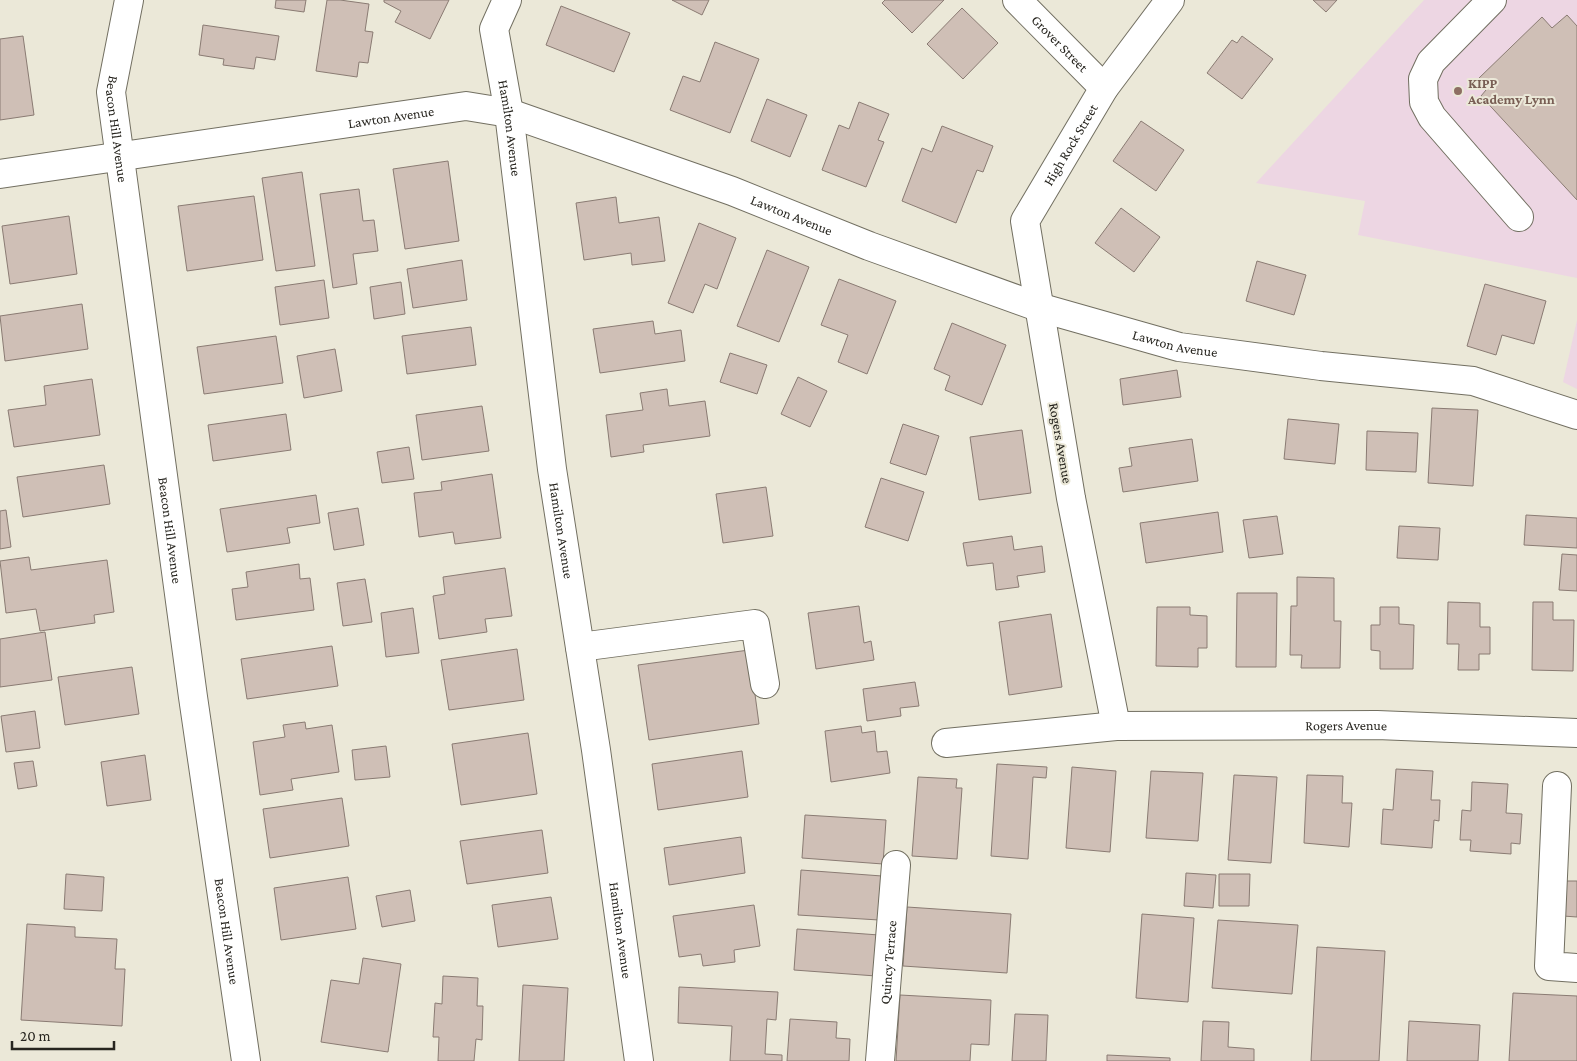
<svg xmlns="http://www.w3.org/2000/svg" width="1577" height="1061" viewBox="0 0 1577 1061" font-family="'Crimson Pro',serif">
<style>
.education{fill:#edd6e3}
.building{fill:#cfbfb6;stroke:#8a7b73}
.lines{fill:none;stroke-linecap:round;stroke-linejoin:round}
.minor-casing{stroke:#726f61;stroke-width:30}
.minor{stroke:#fff;stroke-width:28}
.education-dot{fill:#8d6e63;stroke:#ebe8d8;stroke-width:2}
.labels{text-anchor:middle;dominant-baseline:central;stroke-width:4;stroke-linejoin:round;paint-order:stroke}
.street-label{font-size:14px;fill:#27251f;stroke:#ebe8d8}
.education-label{font-size:14px;font-weight:bold;fill:#785e54;stroke:#ebe8d8;text-anchor:start}
</style>
<rect width="100%" height="100%" fill="#ebe8d8"/>
<g class="education">
<path d="M1424,0h153v278l-219,-43 7,-34 -109,-18z"/>
<path d="M1577,320v69l-14,-7z"/>
</g>
<g class="building">
<path d="M276,0h30l-2,12 -29,-4z"/>
<path d="M327,0h13l29,4 -4,27 8,1 -5,31 -9,-1 -2,15 -41,-6z"/>
<path d="M384,0h65l-19,39 -35,-17 6,-11 -17,-9z"/>
<path d="M672,0h37l-7,15z"/>
<path d="M885,0h59l-32,33 -30,-30z"/>
<path d="M1313,0h24l-11,12z"/>
<path d="M561,6l69,27 -16,39 -68,-27z"/>
<path d="M962,8l36,35 -35,36 -36,-35z"/>
<path d="M1567,15l10,11v174l-96,-104 5,-6 -8,-11 64,-62 10,11z"/>
<path d="M203,25l76,11 -4,24 -19,-3 -2,12 -31,-4 1,-6 -25,-4z"/>
<path d="M23,36l11,79 -34,5v-81z"/>
<path d="M1242,36l31,23 -31,40 -35,-26 25,-33 5,3z"/>
<path d="M715,42l44,17 -29,74 -60,-23 13,-34 17,6z"/>
<path d="M767,99l40,16 -17,42 -39,-16z"/>
<path d="M859,102l30,12 -11,26 6,2 -18,45 -44,-17 17,-45 10,4z"/>
<path d="M1141,121l43,29 -28,41 -43,-30z"/>
<path d="M942,126l51,20 -10,26 -6,-2 -21,53 -54,-22 20,-53 10,4z"/>
<path d="M448,161l11,80 -54,8 -12,-80z"/>
<path d="M302,172l13,94 -39,5 -14,-93z"/>
<path d="M359,189l4,32 11,-1 4,31 -25,3 4,30 -24,4 -13,-94z"/>
<path d="M254,196l9,64 -76,11 -9,-65z"/>
<path d="M616,197l3,26 40,-6 6,44 -33,4 -1,-12 -47,7 -8,-57z"/>
<path d="M1121,208l39,29 -26,35 -39,-29z"/>
<path d="M69,216l8,58 -67,10 -8,-58z"/>
<path d="M699,223l37,15 -19,51 -12,-5 -12,29 -25,-10z"/>
<path d="M767,250l42,17 -30,75 -42,-16z"/>
<path d="M462,260l5,40 -54,8 -6,-39z"/>
<path d="M1257,261l49,14 -12,40 -48,-14z"/>
<path d="M839,279l57,22 -29,73 -29,-12 10,-27 -27,-10z"/>
<path d="M324,280l5,38 -49,7 -5,-38z"/>
<path d="M401,282l4,32 -31,5 -4,-32z"/>
<path d="M1485,284l61,17 -12,43 -32,-9 -6,20 -29,-9z"/>
<path d="M82,304l6,45 -83,12 -5,-45z"/>
<path d="M653,321l2,13 26,-4 4,31 -85,12 -7,-44z"/>
<path d="M952,323l54,22 -24,60 -37,-15 5,-14 -16,-7z"/>
<path d="M471,327l5,38 -69,9 -5,-38z"/>
<path d="M276,336l7,47 -79,11 -7,-47z"/>
<path d="M335,349l7,42 -38,7 -7,-42z"/>
<path d="M730,353l37,12 -10,29 -37,-12z"/>
<path d="M1177,370l4,27 -58,8 -3,-26z"/>
<path d="M798,377l29,14 -17,36 -29,-13z"/>
<path d="M92,379l8,56 -86,12 -6,-37 38,-5 -2,-19z"/>
<path d="M667,389l2,17 36,-5 5,35 -67,9 1,7 -33,5 -5,-42 37,-5 -3,-17z"/>
<path d="M482,406l7,45 -67,9 -6,-45z"/>
<path d="M1432,408l46,2 -5,76 -45,-3z"/>
<path d="M286,414l5,36 -78,11 -5,-36z"/>
<path d="M1288,419l51,5 -4,40 -51,-5z"/>
<path d="M903,424l36,12 -13,39 -36,-12z"/>
<path d="M1022,430l9,63 -52,7 -9,-63z"/>
<path d="M1367,431l51,2 -2,39 -50,-2z"/>
<path d="M1192,439l6,42 -75,11 -4,-24 13,-2 -3,-18z"/>
<path d="M409,447l5,32 -32,4 -5,-31z"/>
<path d="M104,465l6,39 -87,13 -6,-40z"/>
<path d="M492,474l9,64 -46,6 -2,-12 -34,5 -5,-44 28,-3 -1,-8z"/>
<path d="M881,478l43,14 -16,49 -43,-14z"/>
<path d="M766,487l7,49 -50,7 -7,-49z"/>
<path d="M316,495l4,28 -33,5 3,15 -63,9 -7,-43z"/>
<path d="M358,508l6,37 -30,5 -6,-37z"/>
<path d="M6,510l5,37 -11,2v-38z"/>
<path d="M1218,512l5,40 -77,11 -6,-40z"/>
<path d="M1526,515l51,3v30l-53,-3z"/>
<path d="M1277,516l6,38 -34,4 -6,-38z"/>
<path d="M1399,526l41,2 -2,32 -41,-2z"/>
<path d="M1012,536l2,14 28,-4 3,26 -28,4 2,11 -23,3 -3,-27 -26,3 -4,-23z"/>
<path d="M1562,554l15,1v36l-18,-1z"/>
<path d="M29,557l2,13 76,-10 7,52 -20,3 1,8 -55,8 -4,-22 -30,4 -6,-52z"/>
<path d="M299,564l1,15 10,-1 4,32 -78,10 -4,-31 16,-2 -2,-15z"/>
<path d="M505,568l7,48 -27,3 2,13 -48,7 -6,-43 12,-2 -2,-17z"/>
<path d="M1297,577l37,1v43h7l-1,47h-39l1,-13h-12l1,-49h6z"/>
<path d="M365,579l7,43 -29,4 -6,-43z"/>
<path d="M1237,593h40l-1,74h-40z"/>
<path d="M1448,602l32,1v24h10v27h-11v16h-21l1,-26h-12z"/>
<path d="M1533,602h20v18h21l-1,51 -41,-1z"/>
<path d="M859,606l5,37 7,-2 3,19 -58,9 -8,-56z"/>
<path d="M1157,607h33v8l17,1v32h-9v19l-42,-1z"/>
<path d="M1380,607h19v17l15,1 -1,44h-33v-18l-9,-1v-25h9z"/>
<path d="M413,608l6,45 -33,4 -5,-44z"/>
<path d="M1051,614l11,73 -53,8 -10,-73z"/>
<path d="M45,632l7,48 -52,7v-48z"/>
<path d="M332,646l6,40 -91,13 -6,-40z"/>
<path d="M517,649l7,51 -75,10 -8,-50z"/>
<path d="M749,650l10,74 -110,16 -11,-75z"/>
<path d="M132,667l7,47 -74,11 -7,-48z"/>
<path d="M915,682l4,24 -19,2 1,8 -34,5 -4,-32z"/>
<path d="M35,711l5,37 -34,4 -5,-36z"/>
<path d="M305,722l1,7 26,-4 7,47 -48,7 2,11 -33,5 -7,-53 32,-5 -2,-12z"/>
<path d="M861,726l1,7 13,-2 2,21 10,-1 3,22 -59,9 -6,-51z"/>
<path d="M528,733l9,61 -76,11 -9,-61z"/>
<path d="M386,746l4,31 -35,3 -3,-30z"/>
<path d="M742,751l6,46 -90,13 -6,-46z"/>
<path d="M145,755l6,45 -44,6 -6,-44z"/>
<path d="M33,761l4,25 -19,3 -4,-26z"/>
<path d="M997,764l50,3 -1,11 -13,-1 -5,82 -37,-3z"/>
<path d="M1072,767l44,4 -6,81 -44,-4z"/>
<path d="M1396,769l37,2 -2,29h9l-1,21 -5,-1 -2,28 -51,-4 2,-35 10,1z"/>
<path d="M1151,771l52,2 -5,68 -52,-3z"/>
<path d="M1234,775l43,2 -6,86 -43,-3z"/>
<path d="M1307,775l36,1 -1,27h10l-3,44 -45,-4z"/>
<path d="M918,777l39,2 -1,9h6l-5,71 -45,-3z"/>
<path d="M1472,782l36,2 -2,29 16,1 -2,30 -9,-1v11l-41,-3 1,-11h-11l2,-30 9,1z"/>
<path d="M342,798l7,48 -79,12 -7,-49z"/>
<path d="M805,815l81,5 -3,44 -81,-6z"/>
<path d="M542,830l6,43 -81,11 -7,-43z"/>
<path d="M741,837l4,36 -76,12 -5,-37z"/>
<path d="M801,870l81,6 -3,44 -81,-5z"/>
<path d="M1186,873l30,2 -3,33 -29,-2z"/>
<path d="M66,874l38,3 -2,34 -38,-2z"/>
<path d="M1219,874h31l-1,32h-30z"/>
<path d="M348,877l8,52 -75,11 -7,-52z"/>
<path d="M1564,881h13v36l-14,-1z"/>
<path d="M410,890l5,31 -33,6 -6,-31z"/>
<path d="M551,897l7,42 -60,8 -6,-42z"/>
<path d="M754,905l6,41 -26,4 1,12 -32,4 -2,-12 -22,3 -6,-41z"/>
<path d="M907,907l104,7 -4,59 -104,-7z"/>
<path d="M1142,914l52,4 -6,84 -52,-4z"/>
<path d="M1218,920l80,5 -6,69 -80,-6z"/>
<path d="M27,924l48,3v10l42,2 -2,30h10l-3,57 -101,-6z"/>
<path d="M797,929l82,6 -3,41 -82,-6z"/>
<path d="M1317,947l68,4 -6,110h-68z"/>
<path d="M363,958l38,6 -13,88 -67,-10 10,-62 28,4z"/>
<path d="M443,976l35,2 -1,28h6l-1,34 -6,-1 -2,22h-36l1,-24h-6l2,-34 7,1z"/>
<path d="M523,985l45,3 -4,73h-45z"/>
<path d="M679,987l99,5 -2,28 -9,-1 -2,35 17,1v6h-52l2,-35 -54,-3z"/>
<path d="M1513,993l64,3v65h-68z"/>
<path d="M900,995l91,5 -2,45 -18,-1 -1,17h-74z"/>
<path d="M1015,1014l33,1 -2,46h-34z"/>
<path d="M790,1019l47,3 -1,16 14,1 -1,22h-62z"/>
<path d="M1203,1021l26,1 -1,25 26,2v12h-53z"/>
<path d="M1409,1021l71,4 -2,36h-71z"/>
<path d="M1107,1055l63,3v3h-63z"/>
</g>
<g class="lines">
<g class="minor-casing">
<g id="minor">
<path id="s1" d="M129,0l-18,92 82,605 53,364"/>
<path id="s2" d="M507,0l-13,29 15,84 43,356 44,281 43,311"/>
<path id="s3" d="M1017,0l87,88"/>
<path d="M1492,0l-61,62 -8,17 1,23 8,15 87,100"/>
<path id="s4" d="M0,174l466,-68 43,7 223,78 137,55 169,61 141,40 142,19 152,15 104,34"/>
<path d="M580,647l175,-23 10,60"/>
<path id="s5" d="M1116,726l-45,-228 -46,-277 79,-133 66,-88"/>
<path id="s6" d="M946,743l170,-17 261,-1 200,8"/>
<path d="M1557,786l-8,180 28,2"/>
<path id="s7" d="M880,1061l16,-196"/>
</g>
</g>
<use href="#minor" class="minor"/>
</g>
<circle class="education-dot" cx="1458" cy="91" r="5"/>
<g class="labels">
<g class="street-label">
<text stroke="none"><textPath href="#s3" startOffset="61">Grover Street</textPath></text>
<text stroke="none"><textPath href="#s4" startOffset="395">Lawton Avenue</textPath></text>
<text stroke="none"><textPath href="#s2" startOffset="132">Hamilton Avenue</textPath></text>
<text stroke="none"><textPath href="#s1" startOffset="131">Beacon Hill Avenue</textPath></text>
<text stroke="none"><textPath href="#s5" startOffset="602">High Rock Street</textPath></text>
<text stroke="none"><textPath href="#s4" startOffset="815">Lawton Avenue</textPath></text>
<text stroke="none"><textPath href="#s4" startOffset="1220">Lawton Avenue</textPath></text>
<text transform="translate(1061 443) rotate(80)">Rogers Avenue</text>
<text stroke="none"><textPath href="#s1" startOffset="536">Beacon Hill Avenue</textPath></text>
<text stroke="none"><textPath href="#s2" startOffset="538">Hamilton Avenue</textPath></text>
<text stroke="none"><textPath href="#s6" startOffset="401">Rogers Avenue</textPath></text>
<text stroke="none"><textPath href="#s2" startOffset="942">Hamilton Avenue</textPath></text>
<text stroke="none"><textPath href="#s1" startOffset="941">Beacon Hill Avenue</textPath></text>
<text stroke="none"><textPath href="#s7" startOffset="99">Quincy Terrace</textPath></text>
</g>
<g class="education-label">
<text x="1468" y="83">KIPP<tspan x="1468" dy="16">Academy Lynn</tspan></text>
</g>
</g>
<path d="M12 1041v8h102v-8" fill="none" stroke="#27251f" stroke-width="2.5"/>
<text x="20" y="1041" font-size="15" fill="#27251f" stroke="#ebe8d8" stroke-width="4" paint-order="stroke">20 m</text>
</svg>
